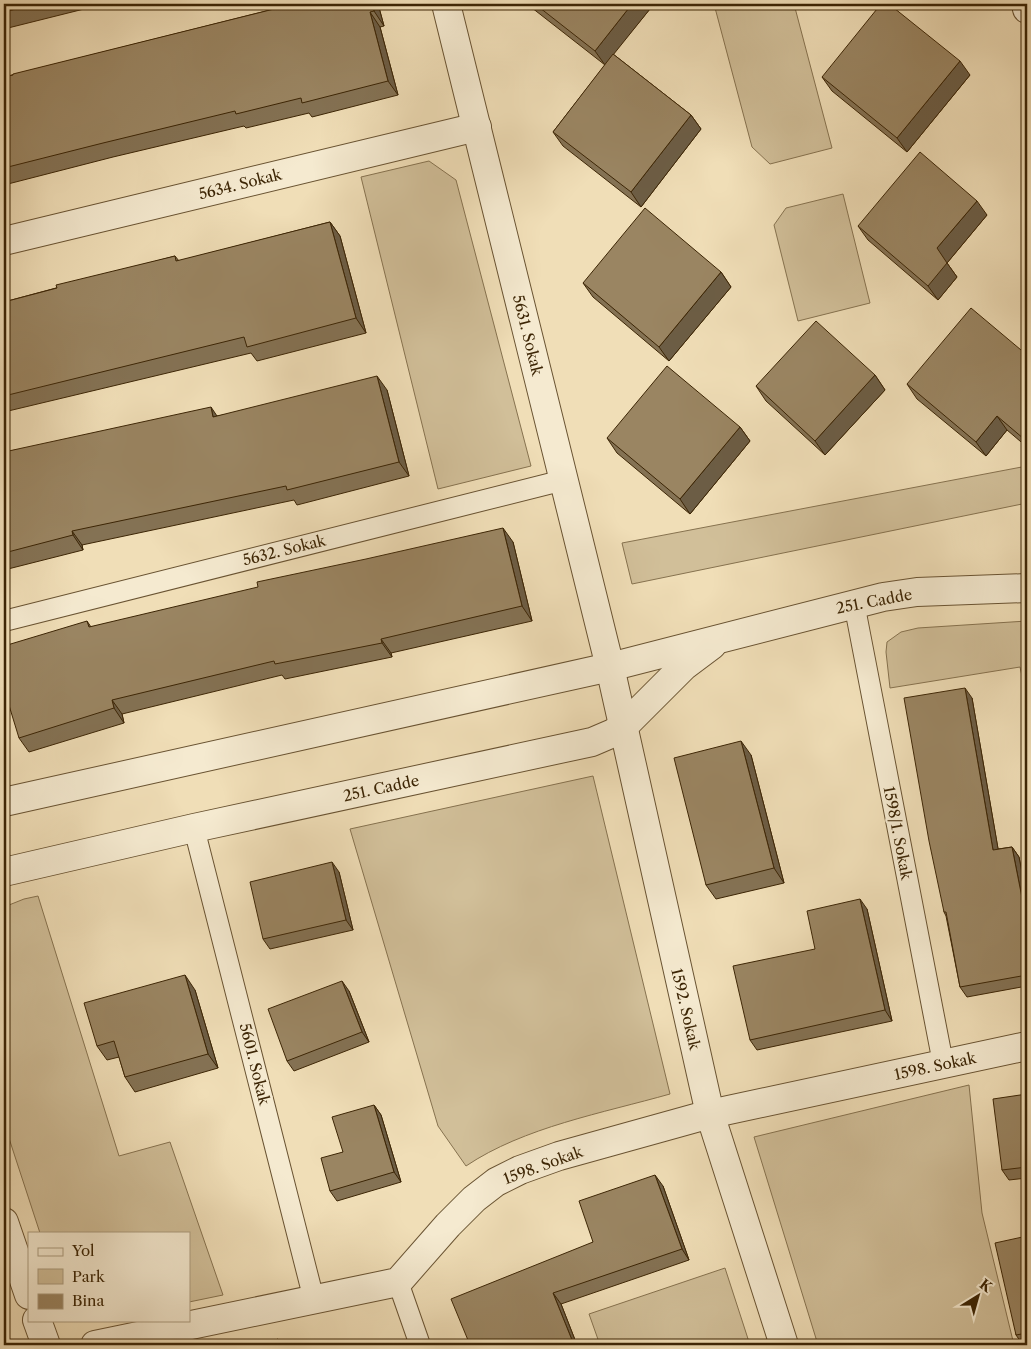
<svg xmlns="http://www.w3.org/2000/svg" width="1031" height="1349" viewBox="0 0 1031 1349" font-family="'Libre Caslon Text',serif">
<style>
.green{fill:#d1bf99;stroke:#86724f}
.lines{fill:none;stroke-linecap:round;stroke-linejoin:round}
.lane-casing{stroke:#695332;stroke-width:22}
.street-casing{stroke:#695332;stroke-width:30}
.lane{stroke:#f5ead0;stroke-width:20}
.street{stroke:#f5ead0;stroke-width:28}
.wall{fill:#847254;stroke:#3c2505}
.shaded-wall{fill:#6c5d45;stroke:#3c2505}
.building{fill:#9a8562;stroke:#3c2505}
.labels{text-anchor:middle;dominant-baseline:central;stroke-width:4.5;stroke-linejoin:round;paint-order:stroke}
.street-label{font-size:15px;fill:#3c2505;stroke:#f5ead0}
</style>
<rect width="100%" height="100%" fill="#f0deb7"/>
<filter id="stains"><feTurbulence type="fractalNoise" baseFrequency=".004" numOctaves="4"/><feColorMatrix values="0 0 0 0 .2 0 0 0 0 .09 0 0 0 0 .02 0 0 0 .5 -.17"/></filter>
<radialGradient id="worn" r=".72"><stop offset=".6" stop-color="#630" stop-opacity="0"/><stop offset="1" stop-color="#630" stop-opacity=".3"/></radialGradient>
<g class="green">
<path d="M714,4h80l38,144 -62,16 -18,-17z"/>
<path d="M429,161l27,19 75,286 -93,23 -77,-312z"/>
<path d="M843,194l27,109 -72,18 -24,-96 12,-17z"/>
<path d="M1027,466v37l-395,81 -10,-41z"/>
<path d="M1027,621v78l-7,-32 -130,21 -4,-36 1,-10 14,-10 17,-4z"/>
<path d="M593,776l77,318c-67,19 -146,33 -204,72l-28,-40 -88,-297z"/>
<path d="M38,896l81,260 51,-14 53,153 -34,7v-69h-149l-36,-110v-216l20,-8z"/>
<path d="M969,1085l13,128 32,132h-196l-64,-208z"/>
<path d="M725,1268l25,77h-150l-11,-31z"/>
</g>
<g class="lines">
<g class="lane-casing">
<g id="lane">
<path d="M854,603l89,460"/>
<path d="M4,621l560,-141"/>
<path d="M194,828l120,472"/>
<path d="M398,1282l22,63"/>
</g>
</g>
<g class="street-casing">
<g id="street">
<path d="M446,4l164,663 100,447 74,231"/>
<path d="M1026,4l1,5"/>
<path d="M4,241l473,-114"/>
<path d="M4,802l606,-135 273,-70 34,-5 110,-4"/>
<path d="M4,872l190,-44 398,-86 21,-9 10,-6 61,-61 28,-21"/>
<path d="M4,1222l25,73"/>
<path d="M37,1320l9,25"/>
<path d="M95,1345l303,-63 50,-57 26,-26 22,-17 24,-12 39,-14 151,-42 317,-68"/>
</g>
</g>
<use href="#lane" class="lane"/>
<use href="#street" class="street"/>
</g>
<g class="wall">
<path d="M4,4h100l-100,25z"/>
<path d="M281,4h97l6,22 -4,1 18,68 -86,22 -3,-4 -63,15 -2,-2 -131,31 -109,28v-108l278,-70z"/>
<path d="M527,4h127l-41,50 78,61 10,14 -60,78 -78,-61 -10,-14 52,-67z"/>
<path d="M970,75l-63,77 -75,-61 -10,-14z"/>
<path d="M987,215l-40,48 10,14 -19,23 -70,-60 -10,-14z"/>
<path d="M330,222l10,14 26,97 -109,28 -6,-8 -247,59v-110l171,-46 4,5z"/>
<path d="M721,272l10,15 -62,74 -76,-64 -10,-14z"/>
<path d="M1027,355v92l-20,-17 -21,26 -69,-57 -10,-15z"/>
<path d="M875,375l10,15 -60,65 -59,-54 -10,-15z"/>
<path d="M387,390l22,86 -112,29 -3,-5 -212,45 1,5 -79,20v-118l213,-36z"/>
<path d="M740,427l10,14 -60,73 -73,-61 -10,-15z"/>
<path d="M513,542l19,79 -141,32 1,4 -107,22 -3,-4 -160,39 2,9 -95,29 -10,-14 68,-117 4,6z"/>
<path d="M972,698l26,151 14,-2 7,10 8,41v88l-60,11 -7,-10 -14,-71 -2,-4z"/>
<path d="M751,755l33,128 -68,16 -10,-14z"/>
<path d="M339,872l14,58 -83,19 -7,-10z"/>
<path d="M867,909l25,112 -135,29 -7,-10 65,-91z"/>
<path d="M195,990l23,78 -83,24 -10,-15 -6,-20 -12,3 -10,-14z"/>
<path d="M349,991l20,51 -75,29 -7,-10z"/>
<path d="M1027,1094v84l-18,2 -7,-10z"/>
<path d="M374,1105l7,10 20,67 -64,19 -7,-10 13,-39z"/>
<path d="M663,1186l26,74 -128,44 16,41h-107l123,-103z"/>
<path d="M1027,1236v109h-4l-7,-10z"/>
</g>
<g class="shaded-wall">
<path d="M372,4h6l6,22 -10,-15z"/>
<path d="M632,4h22l-49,61 -10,-14z"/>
<path d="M370,12l10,15 18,68 -10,-14z"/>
<path d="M960,61l10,14 -63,77 -10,-14z"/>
<path d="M691,115l10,14 -60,78 -10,-15z"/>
<path d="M977,201l10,14 -40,48 10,14 -19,23 -10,-14 9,-38z"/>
<path d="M330,222l10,14 26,97 -10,-15z"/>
<path d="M721,272l10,15 -62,74 -10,-14z"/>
<path d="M875,375l10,15 -60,65 -10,-14z"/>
<path d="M377,376l10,14 22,86 -10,-14z"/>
<path d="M1027,381v14l-5,-8z"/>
<path d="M211,407l10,15 -8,-5z"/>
<path d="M997,416l10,14 -21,26 -10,-14z"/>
<path d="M740,427l10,14 -60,73 -10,-15z"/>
<path d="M1027,435v8l-3,-4z"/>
<path d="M503,528l10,14 19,79 -10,-15z"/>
<path d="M72,531l10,14 1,5 -10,-15z"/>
<path d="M381,639l10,14 1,4 -10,-14z"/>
<path d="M965,688l7,10 28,162 -7,-10z"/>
<path d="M112,700l10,14 2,9 -10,-15z"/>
<path d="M741,741l10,14 33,128 -10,-15z"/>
<path d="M1012,847l7,10 8,41v25z"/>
<path d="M332,862l7,10 14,58 -7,-10z"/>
<path d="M860,899l7,10 25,112 -7,-11z"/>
<path d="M185,975l10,15 23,78 -10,-14z"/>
<path d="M342,981l7,10 20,51 -7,-10z"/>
<path d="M374,1105l7,10 20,67 -7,-10z"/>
<path d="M655,1175l8,11 26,74 -7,-11z"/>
<path d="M553,1293l8,11 16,41h-3z"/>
</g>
<g class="building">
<path d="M4,4h32l-32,8z"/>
<path d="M281,4h91l2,7 -4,1 18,69 -86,22 -1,-5 -65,16 -1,-3 -132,32 -99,25v-91l9,-2v-1l269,-67z"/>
<path d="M535,4h97l-37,47z"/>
<path d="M881,4h8l71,57 -63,77 -75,-61z"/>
<path d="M613,54l78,61 -60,77 -78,-60z"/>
<path d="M920,152l57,49 -40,47 10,15 -19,23 -70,-60z"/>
<path d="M645,208l76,64 -62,75 -76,-64z"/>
<path d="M330,222l26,96 -109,29 -3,-10 -240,59v-94l53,-14 -1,-3 119,-29 1,5z"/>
<path d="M971,308l56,47v26l-5,6 5,4v44l-3,4 -27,-23 -21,26 -69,-58z"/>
<path d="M816,321l59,54 -60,66 -59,-55z"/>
<path d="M667,366l73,61 -60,72 -73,-61z"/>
<path d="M377,376l22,86 -112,28 -1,-4 -214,45 1,4 -69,18v-101l207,-45 2,10z"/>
<path d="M503,528l19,78 -141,33 1,4 -107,21 -1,-3 -162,39 2,8 -95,30 -15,-49v-43l83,-25 2,6 169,-40 -1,-5 109,-23z"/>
<path d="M965,688l28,162 19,-3 15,76v52l-67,12 -14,-75h-2l-15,-71 -25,-143z"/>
<path d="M741,741l33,127 -68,17 -32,-127z"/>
<path d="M332,862l14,58 -83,19 -13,-57z"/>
<path d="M860,899l25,111 -135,30 -17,-74 82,-17 -8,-38z"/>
<path d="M185,975l23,79 -83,23 -11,-36 -17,5 -13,-43z"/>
<path d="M342,981l20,51 -75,29 -19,-52z"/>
<path d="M1027,1094v73l-25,3 -9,-71z"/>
<path d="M374,1105l20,67 -64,19 -9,-33 22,-6 -11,-35z"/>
<path d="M655,1175l27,74 -129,44 21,52h-104l-19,-46 142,-57 -14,-41z"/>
<path d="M1027,1236v97l-11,2 -21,-92z"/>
<path d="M278,1339l2,6h-20z"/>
</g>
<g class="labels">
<g class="street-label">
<text transform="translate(240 184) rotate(-14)">5634. Sokak</text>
<text transform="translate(528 335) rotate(76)">5631. Sokak</text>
<text transform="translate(284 550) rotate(-14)">5632. Sokak</text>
<text transform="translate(874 601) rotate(-11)">251. Cadde</text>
<text transform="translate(381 788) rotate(-12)">251. Cadde</text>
<text transform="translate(898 833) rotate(79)">1598/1. Sokak</text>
<text transform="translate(686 1009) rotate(77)">1592. Sokak</text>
<text transform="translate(255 1064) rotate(76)">5601. Sokak</text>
<text transform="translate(935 1066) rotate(-12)">1598. Sokak</text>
<text transform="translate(543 1165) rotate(-20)">1598. Sokak</text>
</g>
</g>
<rect width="1031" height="1349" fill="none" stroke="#f0deb7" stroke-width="20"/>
<rect x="5" y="5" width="1021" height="1339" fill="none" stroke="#3c2505" stroke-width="2.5"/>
<rect x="10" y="10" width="1011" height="1329" fill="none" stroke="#3c2505"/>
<rect x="28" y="1232" width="162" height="90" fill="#f5ead0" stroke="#ab9b7f"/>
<rect x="38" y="1248" width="25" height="8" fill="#f5ead0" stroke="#ab9b7f"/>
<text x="72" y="1256" font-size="15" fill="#3c2505">Yol</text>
<rect x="38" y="1269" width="25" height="15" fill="#d1bf99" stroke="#ab9b7f"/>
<text x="72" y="1282" font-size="15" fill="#3c2505">Park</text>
<rect x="38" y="1294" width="25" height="15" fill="#9a8562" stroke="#ab9b7f"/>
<text x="72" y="1306" font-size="15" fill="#3c2505">Bina</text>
<g transform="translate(978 1296) rotate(37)" stroke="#f5ead0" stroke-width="4" paint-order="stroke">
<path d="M0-4L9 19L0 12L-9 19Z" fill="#3c2505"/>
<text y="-8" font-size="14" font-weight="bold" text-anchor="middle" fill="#3c2505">K</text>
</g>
<rect width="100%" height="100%" filter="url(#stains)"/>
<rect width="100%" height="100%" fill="url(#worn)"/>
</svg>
